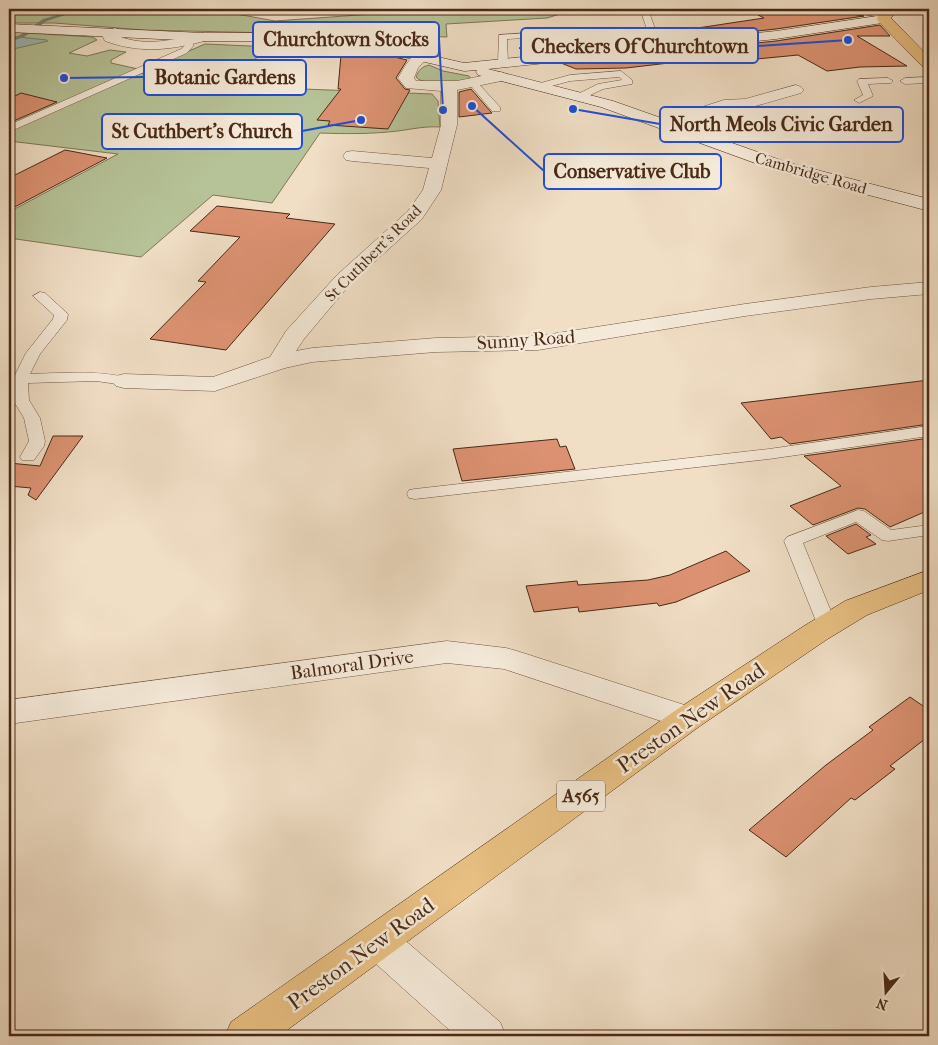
<svg xmlns="http://www.w3.org/2000/svg" width="938" height="1045" viewBox="0 0 938 1045" font-family="'IM FELL French Canon',serif">
<style>
.green{fill:#b6c297;stroke:#807656}
.water{fill:#9abcb4;stroke:#7a8174}
.lines{fill:none;stroke-linecap:round;stroke-linejoin:round}
.stream{fill:#7a8174;fill-rule:evenodd}
.building{fill:#dc9272;stroke:#492915}
.lane-casing{stroke:#735641;stroke-width:1}
.street-casing{stroke:#735641;stroke-width:1}
.secondary-casing{stroke:#492915;stroke-width:1}
.primary-casing{stroke:#492915;stroke-width:1}
.highway-casing{stroke:#492915;stroke-width:1}
.lane{fill:#f5ead9;fill-rule:evenodd}
.street{fill:#f5ead9;fill-rule:evenodd}
.secondary{fill:#f5ead9;fill-rule:evenodd}
.primary{fill:#e8bf82;fill-rule:evenodd}
.highway{fill:#e8bf82;fill-rule:evenodd}
.labels{text-anchor:middle;dominant-baseline:central;stroke-width:5;stroke-linejoin:round;paint-order:stroke}
.far-street-label{font-size:16px;fill:#492915;stroke:#f5ead9}
.shield{fill:#f5ead9;stroke:#7d6350;stroke-width:1}
.shield-label{font-size:18px;font-weight:bold;fill:#492915}
.street-label{font-size:19px;fill:#492915;stroke:#f5ead9}
.near-street-label{font-size:22px;fill:#492915;stroke:#f5ead9}
.leader{fill:none;stroke:#1d4ed8;stroke-width:2}
.callout-dot{fill:#1d4ed8;stroke:#f5ead9;stroke-width:2}
.callout{fill:#f5ead9;stroke:#1d4ed8;stroke-width:2}
.callout-label{font-size:20px;text-anchor:middle;font-weight:bold;fill:#492915}
</style>
<rect width="100%" height="100%" fill="#f0dec5"/>
<filter id="stains"><feTurbulence type="fractalNoise" baseFrequency=".004" numOctaves="4"/><feColorMatrix values="0 0 0 0 .2 0 0 0 0 .09 0 0 0 0 .02 0 0 0 .5 -.17"/></filter>
<radialGradient id="worn" r=".72"><stop offset=".6" stop-color="#630" stop-opacity="0"/><stop offset="1" stop-color="#630" stop-opacity=".3"/></radialGradient>
<g class="green">
<path d="M9,9h200l66,12 167,-12h134l-29,9 -101,6 1,13 -303,-7 -90,-7h-45z"/>
<path d="M9,32l84,5 4,3 -28,13 18,3 23,-6 16,2 -15,8v3l27,6 -129,58z"/>
<path d="M205,44l67,3 -34,24 -88,-3z"/>
<path d="M429,65l14,6 26,5 3,5c-13,0 -48,6 -56,-4 3,-7 5,-10 13,-12z"/>
<path d="M134,73l124,6 -6,8 180,7 6,7 2,26c-15,-1 -27,2 -42,4 -26,3 -52,3 -78,2l-48,70 -59,-8 -72,62 -132,-19v-26l109,-58 -109,-13v-11z"/>
</g>
<path class="water" d="M9,36l38,4 1,1 -39,9z"/>
<g class="lines">
<path class="stream" d="M78,9h6l-37,12 -23,16 -15,5v-2l11,-5 23,-16z"/>
</g>
<g class="building">
<path d="M784,9h63l4,5 13,2 -88,13 -113,12 -4,-5h12l-3,-6 23,-1 73,-11 -6,-3 26,-4z"/>
<path d="M880,25l10,11h-33l50,30 -47,1 -33,4 -29,-16 -62,6 -4,-3 -17,2 -3,-2 -86,10 -50,1 -15,-6 215,-22z"/>
<path d="M629,35h18l4,7 -116,12 -16,-6 83,-12 5,3z"/>
<path d="M344,54h38l25,6 -11,18 9,11 5,1 -22,39 -60,-4 2,-4 -13,-1 24,-31h-3l3,-34z"/>
<path d="M471,89l20,23 1,1 -33,4v-25z"/>
<path d="M21,93l36,9 -48,21v-24z"/>
<path d="M65,150l42,8 -98,52v-32z"/>
<path d="M217,206l73,8 -4,4 49,6 -109,126 -76,-11 56,-57 -8,-1 42,-44 -50,-6z"/>
<path d="M929,380v44l-139,20 -9,-7 -10,2 -30,-36z"/>
<path d="M53,436h30l-47,64 -8,-5 3,-7 -22,-2v-23l31,3z"/>
<path d="M929,438v72l-39,17 -25,-18 -7,-1 -45,17 -23,-19 51,-20 -37,-30z"/>
<path d="M557,439l3,8 6,-1 9,23 -113,12 -9,-32z"/>
<path d="M856,524l15,11 -5,2 10,7 -28,10 -22,-18z"/>
<path d="M726,551l24,20 -74,31 -17,4 -2,-3 -78,9 -1,-5 -44,5 -8,-26 51,-5 1,4 70,-5 22,-5z"/>
<path d="M910,697l19,13v26l-39,30 5,3 -40,31 -4,-2 -65,59 -37,-27 77,-65 47,-35 -4,-3z"/>
</g>
<g class="lines">
<g class="lane-casing">
<g id="lane">
<path d="M642,10l7,2 9,25 7,9 -1,2h-6l-8,-10 -9,-26z"/>
<path d="M573,30l4,3 -1,2 -69,4 1,24 -5,3 -5,-3 1,-28z"/>
<path d="M186,39l8,6 -7,8 -178,79v-7l172,-76 4,-4 -3,-3z"/>
<path d="M351,40l4,3c-4,5 -11,12 -18,10v-4z"/>
<path d="M621,71l11,9v4l-29,5 -23,11 -4,-1v-4l22,-11 24,-4 -3,-3 -49,4 -30,8 -5,-3 2,-2 33,-9z"/>
<path d="M929,77v6l-24,1 -5,-3 5,-3z"/>
<path d="M888,78l5,3 -2,2 -23,1 5,12 -14,7 -5,-3 9,-5 -6,-14 2,-2z"/>
<path d="M474,81l3,1 23,25v4h-8l-21,-25v-4z"/>
<path d="M40,292l5,1 23,21 -1,6 -27,34 -10,20c33,-1 67,-4 99,4l2,3 -2,3 -5,1 -28,-4 -68,2 1,17 11,18 5,23 -1,5 -10,14h-12l-2,-3 9,-16 -5,-23 -11,-18v-21l13,-26 27,-34 1,-4 -21,-19z"/>
<path d="M929,426v10l-160,23 -354,40 -6,-1 -2,-4 2,-4 6,-1 354,-40z"/>
<path d="M858,510l6,1 27,19 38,-5v10l-41,6 -6,-1 -26,-18 -53,21 34,83 -3,5 -7,1 -7,-1 -36,-90 3,-4z"/>
</g>
</g>
<g class="street-casing">
<g id="street">
<path d="M849,9h29l12,2 2,3 -7,4 -34,-6z"/>
<path d="M916,9h13v4l-11,-1z"/>
<path d="M115,28l7,4 -4,4c28,11 56,4 85,-3l7,4 -2,3c-36,10 -67,14 -103,1l-3,-6 2,-3z"/>
<path d="M421,53l5,1 2,3 -10,11 -4,10 2,3h41l44,-9 5,2 3,3 -3,3 -49,10v35l-16,65 -19,29 -71,64 -47,56 -8,12 16,-3 124,-10 102,-2 207,-32 126,-17 58,-5v12l-58,5 -126,17 -207,34 -102,2 -124,10 -27,6 -70,23 -91,-3 -8,-2 -4,-5 4,-5 8,-2 89,3 57,-20 16,-26 51,-56 71,-64 15,-21 6,-22 -77,-7 -6,-1 -3,-4 3,-4 6,-1 80,7 9,-33v-34l-35,-3 -8,-10c6,-10 11,-22 23,-25z"/>
<path d="M796,85l5,2 3,3 -3,3 -56,16 -14,-1 -67,21 -6,-2 -2,-3 2,-3 66,-21 21,-1z"/>
<path d="M447,641l59,7 11,3 183,59 4,8 -4,8 -12,4 -184,-61 -57,-6 -438,61v-24z"/>
<path d="M379,925l14,5 107,92 6,14h-50l-91,-82 -6,-12 6,-12z"/>
</g>
</g>
<g class="secondary-casing">
<path id="secondary" d="M884,15l5,1 2,3 -2,3 -113,17 -288,30 125,32 173,61 143,37v12l-155,-41 -173,-63 -123,-32 -2,-3 1,-2 -13,1 -91,-21 -37,-5 -50,-4h-83l-194,-9v-8l194,9h83l50,4 37,5 91,21 312,-32z"/>
</g>
<g class="primary-casing">
<path id="primary" d="M884,9h14l-7,9 38,39v12l-5,-1 -45,-46 -2,-3 1,-5z"/>
</g>
<g class="highway-casing">
<path id="highway" d="M929,570v20l-62,25 -41,25 -126,86 -421,310h-54l6,-14 445,-312 128,-84 41,-25z"/>
</g>
<use href="#lane" class="lane"/>
<use href="#street" class="street"/>
<use href="#secondary" class="secondary"/>
<use href="#primary" class="primary"/>
<use href="#highway" class="highway"/>
</g>
<g class="labels">
<g class="far-street-label">
<text transform="translate(811 173) rotate(16)">Cambridge Road</text>
<text transform="translate(373 253) rotate(-45)">St Cuthbert's Road</text>
</g>
<rect class="shield" x="557" y="780.5" width="48" height="31" rx="4"/>
<g class="shield-label">
<text x="581" y="796">A565</text>
</g>
<g class="street-label">
<text transform="translate(526 340) rotate(-4)">Sunny Road</text>
<text transform="translate(352 665) rotate(-8)">Balmoral Drive</text>
</g>
<g class="near-street-label">
<text transform="translate(691 718) rotate(-35)">Preston New Road</text>
<text transform="translate(361 954) rotate(-36)">Preston New Road</text>
</g>
</g>
<path class="leader" d="M443 110L439 39M848 40L758 46M64 78L144 77M573 109L660 124M361 120L302 131M472 106L544 171"/>
<g class="callout-dot">
<circle cx="443" cy="110" r="5"/>
<circle cx="848" cy="40" r="5"/>
<circle cx="64" cy="78" r="5"/>
<circle cx="573" cy="109" r="5"/>
<circle cx="361" cy="120" r="5"/>
<circle cx="472" cy="106" r="5"/>
</g>
<g class="callout">
<rect x="253" y="22" width="186" height="35" rx="5"/>
<rect x="521" y="28" width="237" height="35" rx="5"/>
<rect x="144" y="60" width="162" height="35" rx="5"/>
<rect x="660" y="107" width="243" height="35" rx="5"/>
<rect x="102" y="114" width="200" height="35" rx="5"/>
<rect x="544" y="154" width="177" height="35" rx="5"/>
</g>
<g class="callout-label">
<text x="346" y="46">Churchtown Stocks</text>
<text x="640" y="53">Checkers Of Churchtown</text>
<text x="225" y="84">Botanic Gardens</text>
<text x="781" y="131">North Meols Civic Garden</text>
<text x="202" y="138">St Cuthbert's Church</text>
<text x="632" y="178">Conservative Club</text>
</g>
<rect width="938" height="1045" fill="none" stroke="#f0dec5" stroke-width="30"/>
<rect x="10" y="10" width="918" height="1025" fill="none" stroke="#492915" stroke-width="2.5"/>
<rect x="15" y="15" width="908" height="1015" fill="none" stroke="#492915"/>
<g transform="translate(886 992) rotate(198)" stroke="#f5ead9" stroke-width="4" paint-order="stroke">
<path d="M0-4L9 19L0 12L-9 19Z" fill="#492915"/>
<text y="-8" font-size="14" font-weight="bold" text-anchor="middle" fill="#492915">N</text>
</g>
<rect width="100%" height="100%" filter="url(#stains)"/>
<rect width="100%" height="100%" fill="url(#worn)"/>
</svg>
